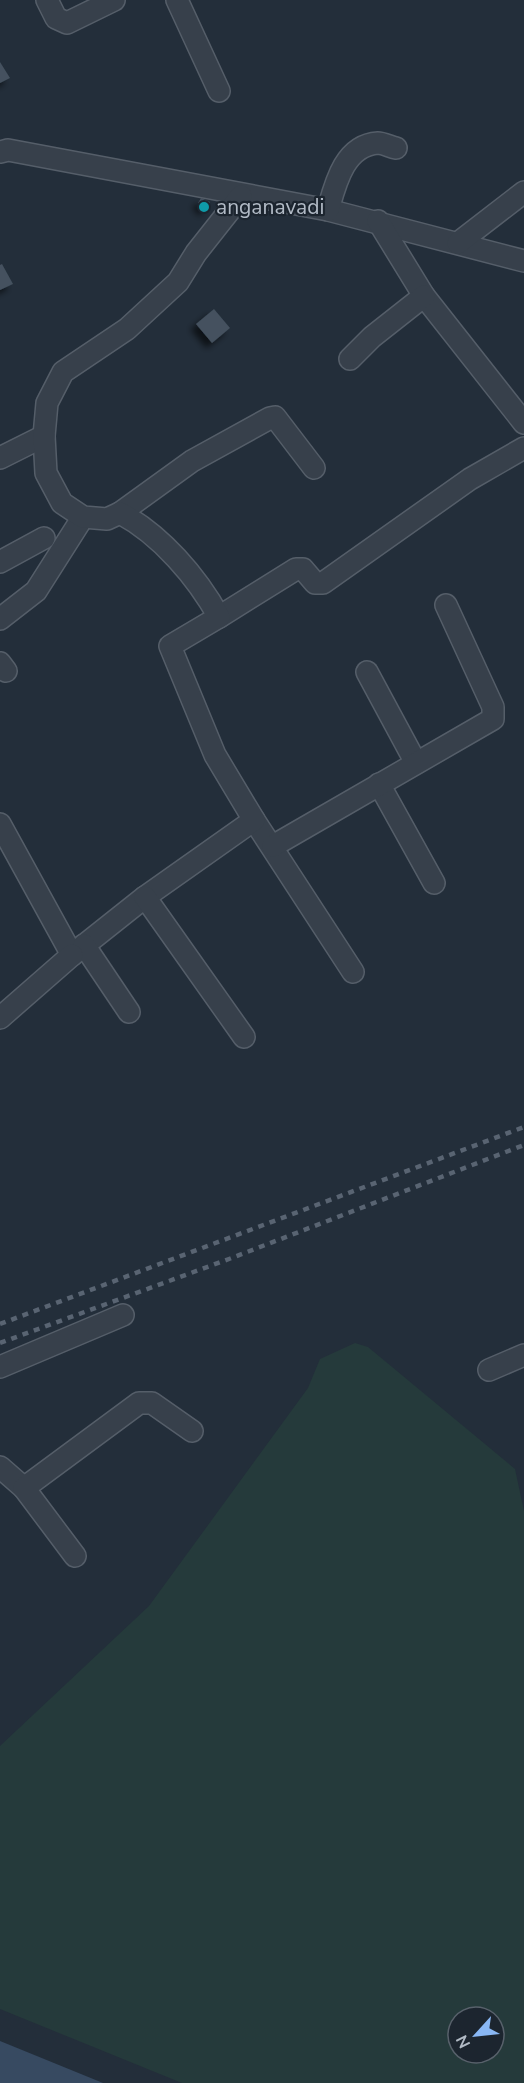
<svg xmlns="http://www.w3.org/2000/svg" width="524" height="2083" viewBox="0 0 524 2083" font-family="'Nunito Sans',sans-serif">
<style>
.green{fill:#253a3b;fill-rule:evenodd}
.water{fill:#374a61}
.building{fill:#44515e;filter:url(#shadow)}
.lines{fill:none;stroke-linecap:round;stroke-linejoin:round}
.minor-casing{stroke:#555e69;stroke-width:24}
.minor{stroke:#37404b;stroke-width:21}
.rail{stroke:#596472;stroke-width:4.5;stroke-dasharray:6 6;stroke-linecap:butt}
.culture-dot{fill:#0f9aa8;stroke:#1c252f;stroke-width:2}
.labels{text-anchor:middle;dominant-baseline:central;stroke-width:4.5;stroke-linejoin:round;paint-order:stroke}
.poi-label{font-size:21px;fill:#b2bbc6;stroke:#1c252f;text-anchor:start}
</style>
<defs>
<filter id="shadow"><feDropShadow dx="-5.5" dy="5.5" stdDeviation="3" flood-color="#0009"/></filter>
</defs>
<rect width="100%" height="100%" fill="#232e3a"/>
<path class="green" d="M355,1343l13,4 147,122 9,42v572h-342l-182,-74v-263l149,-140 159,-218 12,-29zM458,2017h36v36h-36z"/>
<path class="water" d="M0,2041l103,42h-103z"/>
<g class="building">
<path d="M0,62l10,16 -10,5z"/>
<path d="M201,198l9,4 -5,9 -7,-8z"/>
<path d="M2,264l11,20 -13,6v-25z"/>
<path d="M214,309l16,19 -18,15 -16,-19z"/>
</g>
<g class="lines">
<g class="minor-casing">
<g id="minor">
<path d="M47,0l9,18 11,5 47,-23"/>
<path d="M177,0l42,91"/>
<path d="M0,152l8,-2 320,60 196,51"/>
<path d="M328,210c7,-25 16,-65 50,-67 5,0 13,4 18,5"/>
<path d="M378,221l46,75 100,127"/>
<path d="M458,243l66,-51"/>
<path d="M350,359l22,-22 52,-41"/>
<path d="M0,458l44,-22"/>
<path d="M120,513l72,-52 78,-43 5,-1 39,51"/>
<path d="M0,562l44,-24"/>
<path d="M219,617l77,-48h7l12,14h8l147,-104 54,-31"/>
<path d="M0,619l36,-28 47,-74"/>
<path d="M0,663l6,8"/>
<path d="M367,672l49,91"/>
<path d="M379,784l55,99"/>
<path d="M254,820l99,152"/>
<path d="M0,824l72,131 73,-58 109,-77 -39,-65 -45,-109 49,-29c-22,-40 -58,-82 -99,-104l-13,6 -24,-2 -21,-14 -16,-30 -2,-37 3,-33 16,-31 64,-43 51,-47 18,-29 45,-57"/>
<path d="M273,846l220,-127v-12l-47,-102"/>
<path d="M145,897l99,140"/>
<path d="M84,945l45,67"/>
<path d="M0,1018l72,-63"/>
<path d="M0,1367l123,-52"/>
<path d="M489,1370l35,-15"/>
<path d="M0,1467l24,21"/>
<path d="M75,1556l-51,-68 115,-85h13l40,28"/>
</g>
</g>
<use href="#minor" class="minor"/>
<g class="rail">
<path d="M0,1324l524,-197"/>
<path d="M0,1343l229,-84 295,-114"/>
</g>
</g>
<circle class="culture-dot" cx="204" cy="207" r="6"/>
<g class="labels">
<g class="poi-label">
<text x="216" y="207">anganavadi</text>
</g>
</g>
<g transform="translate(476 2035) rotate(243)"><circle r="28" fill="#1c252f" stroke="#58616b" stroke-width="1.5"/>
<path d="M0-4.5L10 22L0 15L-10 22Z" fill="#89b7f4"/>
<text y="-9" font-size="16" font-weight="bold" text-anchor="middle" fill="#b2bbc6">N</text>
</g>
</svg>
